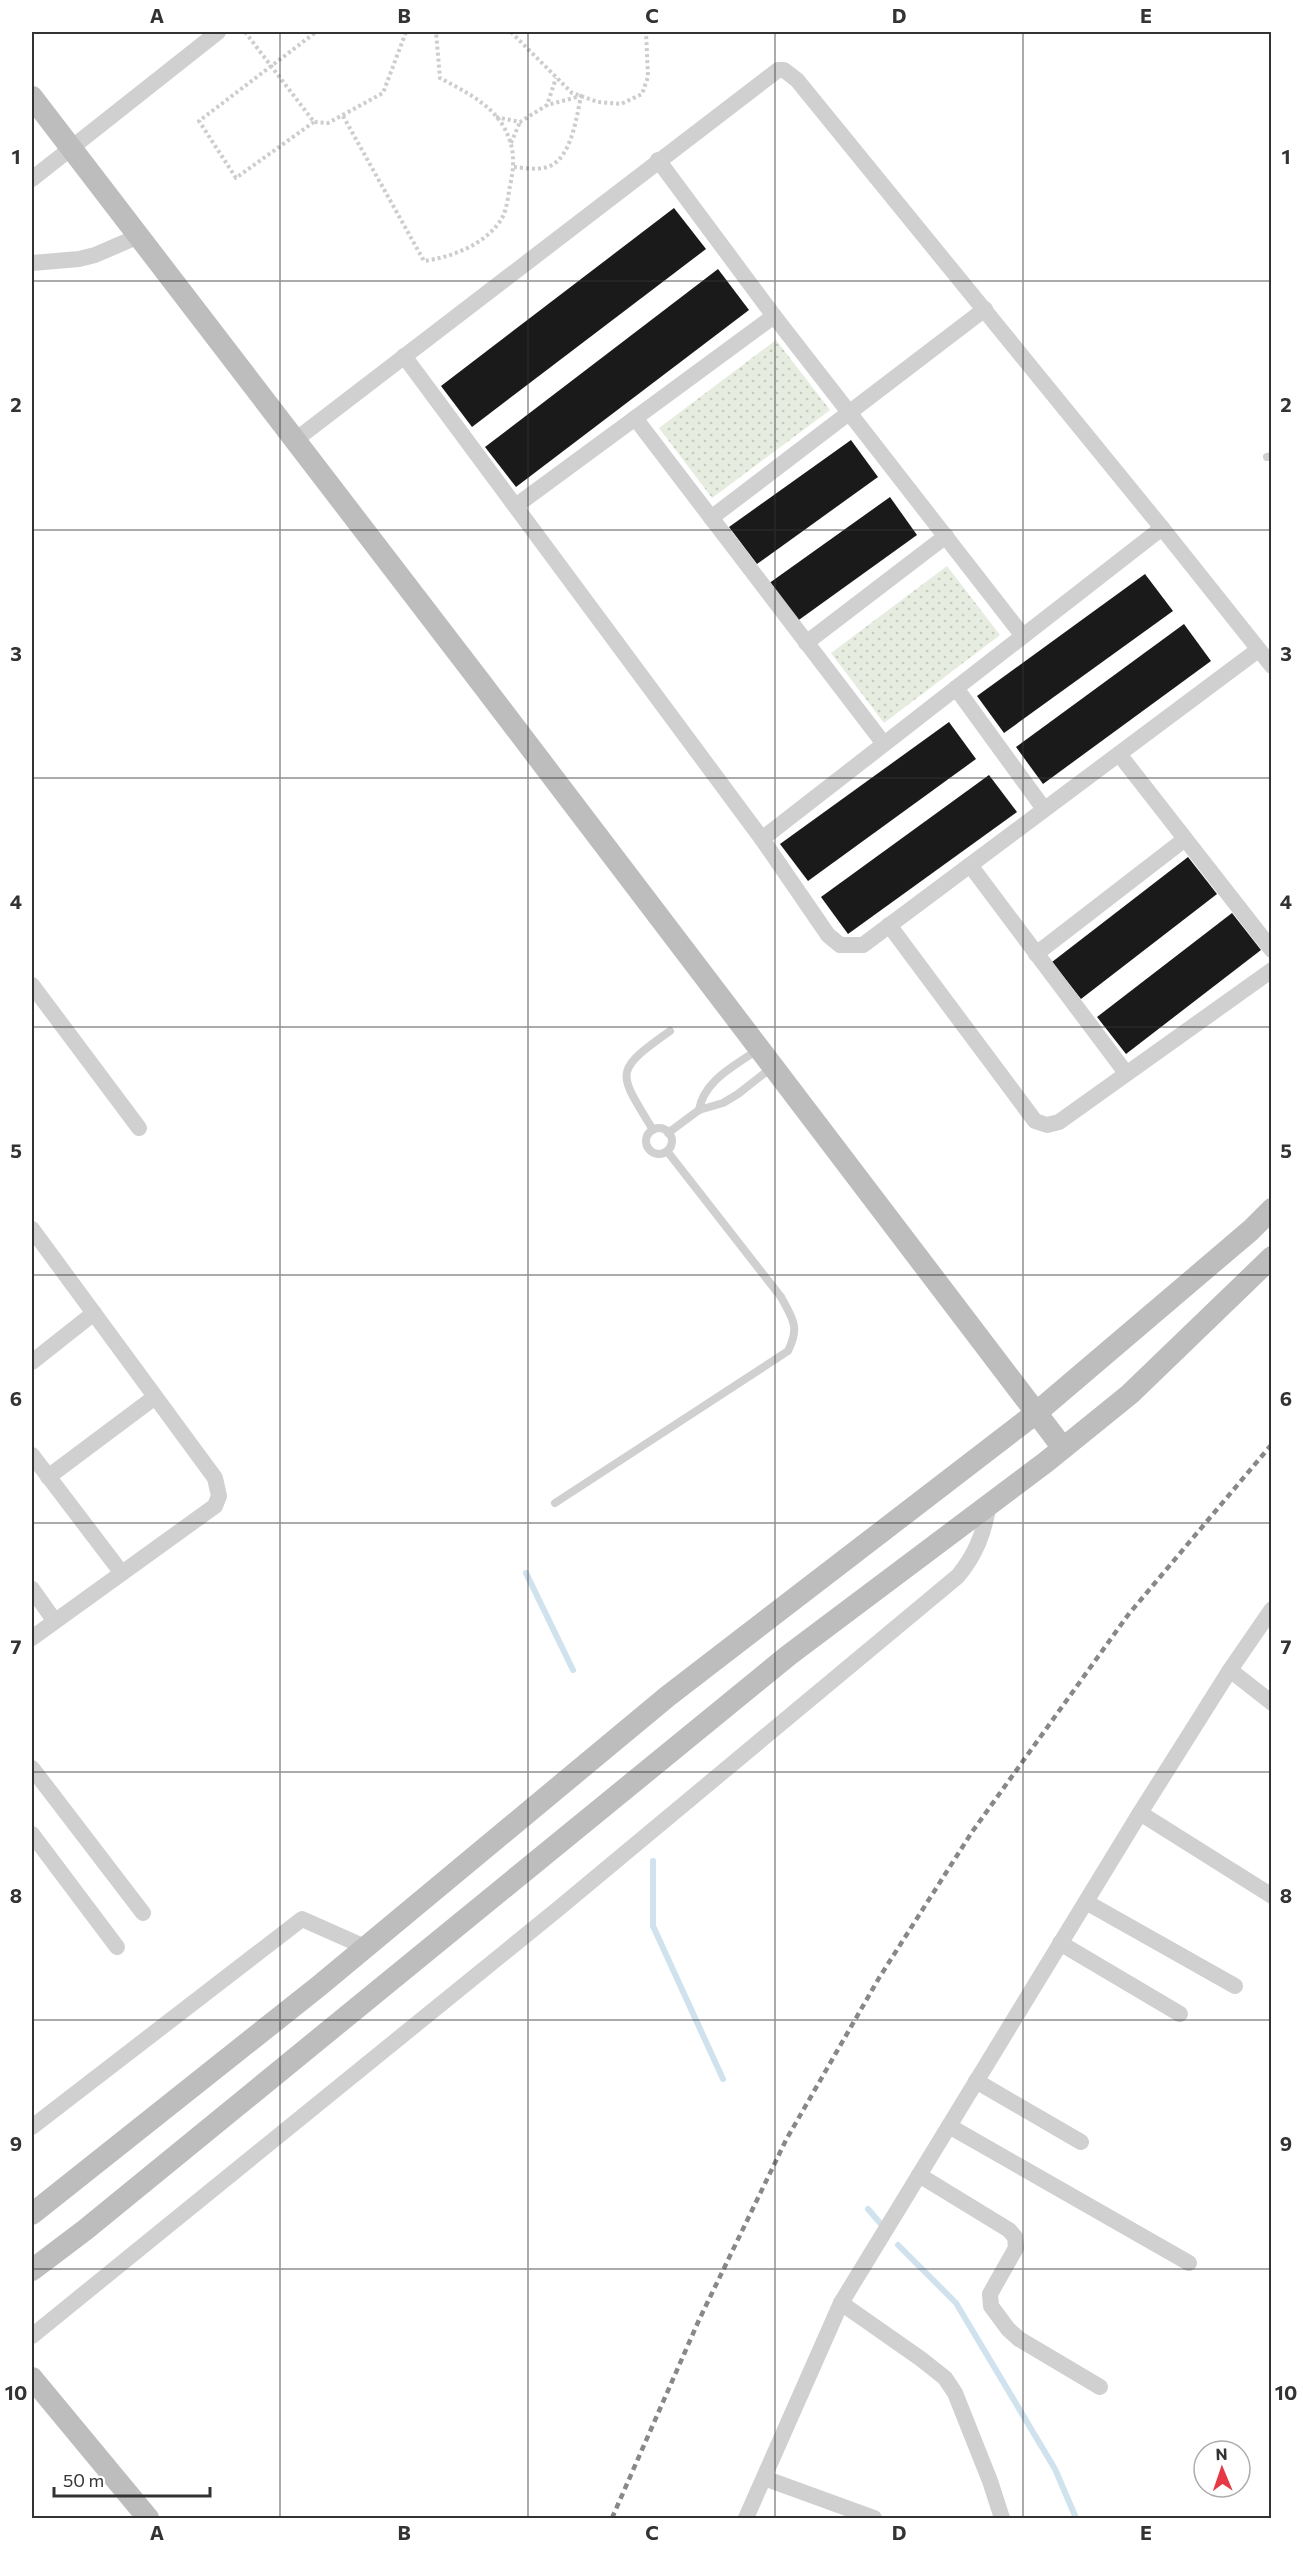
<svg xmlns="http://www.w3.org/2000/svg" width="1303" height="2550" viewBox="0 0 1303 2550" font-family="Commissioner,sans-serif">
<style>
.park{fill:url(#park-dots)}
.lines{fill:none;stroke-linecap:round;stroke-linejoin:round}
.stream{stroke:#cfe2ee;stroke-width:6}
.building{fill:#1a1a1a}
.path{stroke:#cdcdcd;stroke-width:4;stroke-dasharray:3 3;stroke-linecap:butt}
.lane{stroke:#d0d0d0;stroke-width:8}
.street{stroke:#d0d0d0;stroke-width:16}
.secondary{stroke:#bdbdbd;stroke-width:22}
.rail{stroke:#888;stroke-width:4.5;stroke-dasharray:6 4.5;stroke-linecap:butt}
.grid{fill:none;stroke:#333;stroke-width:1.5;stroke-opacity:0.55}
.neatline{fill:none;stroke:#333;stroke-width:2}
.grid-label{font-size:20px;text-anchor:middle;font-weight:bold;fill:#333}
</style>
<defs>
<pattern id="park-dots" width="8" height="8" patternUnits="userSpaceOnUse" patternTransform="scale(1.5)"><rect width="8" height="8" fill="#e6ecdf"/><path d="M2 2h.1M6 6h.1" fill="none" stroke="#c6cbc0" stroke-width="1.8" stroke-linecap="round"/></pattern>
</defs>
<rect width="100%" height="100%" fill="#fff"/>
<g class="park">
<path d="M776,340l54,70 -118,88 -53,-70z"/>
<path d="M947,566l53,69 -116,88 -53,-70z"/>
</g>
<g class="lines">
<g class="stream">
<path d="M526,1573l47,97"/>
<path d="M653,1861v65l70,153"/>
<path d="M868,2209l12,14"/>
<path d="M898,2245l58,58 99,166 21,49"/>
</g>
</g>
<g class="building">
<path d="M674,208l32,41 -234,178 -31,-41z"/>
<path d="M718,269l31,41 -233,177 -31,-40z"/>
<path d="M851,440l27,37 -121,87 -28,-37z"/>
<path d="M890,497l27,38 -121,87 -28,-38z"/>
<path d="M1145,574l28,37 -169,122 -27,-37z"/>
<path d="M1184,624l27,37 -168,123 -27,-37z"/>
<path d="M949,722l27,37 -168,122 -28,-37z"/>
<path d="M989,775l28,37 -169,122 -27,-37z"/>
<path d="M1188,857l29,37 -136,105 -29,-37z"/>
<path d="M1232,913l29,37 -135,104 -29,-37z"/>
</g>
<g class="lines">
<g class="path">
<path d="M245,32l69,90 14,1 55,-30 23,-61"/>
<path d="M511,32l61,61 26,9 23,2 21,-10 6,-17 -2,-45"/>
<path d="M343,116l81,145c28,-4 63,-17 78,-43 5,-9 6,-22 8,-32 5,-23 5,-41 -8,-62 -14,-22 -40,-34 -62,-46l-4,-46"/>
<path d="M496,117l24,5 27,-17 9,-27"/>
<path d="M314,122l-78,56 -37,-57 117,-89"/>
<path d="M511,143l9,-21"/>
<path d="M514,167c11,1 27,4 38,-2 20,-11 25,-50 29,-69l-34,9"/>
</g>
<g class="lane">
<path d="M1267,457l5,-1"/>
<path d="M699,1110c5,-30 36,-44 58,-60"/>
<circle cx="659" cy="1141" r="13"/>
<path d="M653,1130c-35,-58 -41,-58 17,-99"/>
<path d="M668,1133l31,-23 24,-7 15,-9 33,-26"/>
<path d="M555,1503l233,-152c12,-24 5,-32 -7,-54l-114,-146"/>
</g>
<g class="street">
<path d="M658,160l116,156 249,320"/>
<path d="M32,179l186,-147"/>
<path d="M32,263l47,-4 16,-4 44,-19"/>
<path d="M404,356l358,483 66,96 12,10h23l395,-295"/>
<path d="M635,418l249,326"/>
<path d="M294,441l484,-371h6l13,10 365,448 110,138"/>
<path d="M517,505l257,-189"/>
<path d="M711,518l274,-209"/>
<path d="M806,643l140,-107"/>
<path d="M956,688l88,121"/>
<path d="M1119,754l153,196"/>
<path d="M762,839l400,-311"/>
<path d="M970,865l156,208"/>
<path d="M889,925l146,196 12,4 12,-3 213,-152"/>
<path d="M1036,954l149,-115"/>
<path d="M32,985l107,143"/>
<path d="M32,1229l183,249 4,18 -4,10 -183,132"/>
<path d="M32,1362l62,-49"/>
<path d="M32,1455l89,117"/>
<path d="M48,1477l107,-80"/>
<path d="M32,1589l22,31"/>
<path d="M1230,1670l42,33"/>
<path d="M32,1768l111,145"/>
<path d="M1140,1813l132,83"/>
<path d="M32,1834l85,113"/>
<path d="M1086,1902l149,84"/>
<path d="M1060,1943l120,71"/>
<path d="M976,2081l105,61"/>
<path d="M949,2126l240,137"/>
<path d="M32,2127l270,-208 63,28"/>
<path d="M919,2175l90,55 6,7 1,11 -26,46 1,12 17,23 11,10 81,48"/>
<path d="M841,2303l80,56 24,19 10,15 35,88 12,37"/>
<path d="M32,2336l526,-427 400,-333c18,-22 26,-43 31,-72"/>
<path d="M764,2478l110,40"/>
<path d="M746,2518l95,-215 299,-490 90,-143 42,-61"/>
</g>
<g class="secondary">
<path d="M32,97l450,587 581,764"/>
<path d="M32,2214l287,-228 349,-290 368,-283 215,-183 21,-21"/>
<path d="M32,2270l53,-40 704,-575 257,-193 84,-68 142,-137"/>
<path d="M32,2378l116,140"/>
</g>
<path class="rail" d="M612,2518l87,-198 87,-180 93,-162 93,-146 156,-217 144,-171"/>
</g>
<path class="grid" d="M280,32v2486M528,32v2486M775,32v2486M1023,32v2486M32,281h1240M32,530h1240M32,778h1240M32,1027h1240M32,1275h1240M32,1523h1240M32,1772h1240M32,2020h1240M32,2269h1240"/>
<rect width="1303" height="2550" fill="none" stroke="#ffffff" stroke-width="66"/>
<g transform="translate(1222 2469) rotate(358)"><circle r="28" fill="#ffffff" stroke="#adadad" stroke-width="1.5"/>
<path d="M0-4.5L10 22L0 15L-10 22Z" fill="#e63946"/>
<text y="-9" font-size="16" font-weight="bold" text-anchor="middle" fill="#333333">N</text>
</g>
<path d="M54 2487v9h156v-9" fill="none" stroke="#333333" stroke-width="3"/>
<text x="63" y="2487" font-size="18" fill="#333333" stroke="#ffffff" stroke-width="4.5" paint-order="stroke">50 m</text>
<rect x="33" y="33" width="1237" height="2484" class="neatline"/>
<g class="grid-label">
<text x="157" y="23">A</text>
<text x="404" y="23">B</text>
<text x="652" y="23">C</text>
<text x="899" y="23">D</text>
<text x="1146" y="23">E</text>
<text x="16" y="164">1</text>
<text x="1286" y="164">1</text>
<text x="16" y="412">2</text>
<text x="1286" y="412">2</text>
<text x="16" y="661">3</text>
<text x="1286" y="661">3</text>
<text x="16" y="909">4</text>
<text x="1286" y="909">4</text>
<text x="16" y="1158">5</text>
<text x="1286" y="1158">5</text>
<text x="16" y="1406">6</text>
<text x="1286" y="1406">6</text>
<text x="16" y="1654">7</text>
<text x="1286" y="1654">7</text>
<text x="16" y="1903">8</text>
<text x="1286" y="1903">8</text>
<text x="16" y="2151">9</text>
<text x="1286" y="2151">9</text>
<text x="16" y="2400">10</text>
<text x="1286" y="2400">10</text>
<text x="157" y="2540">A</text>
<text x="404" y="2540">B</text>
<text x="652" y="2540">C</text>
<text x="899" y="2540">D</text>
<text x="1146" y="2540">E</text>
</g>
</svg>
